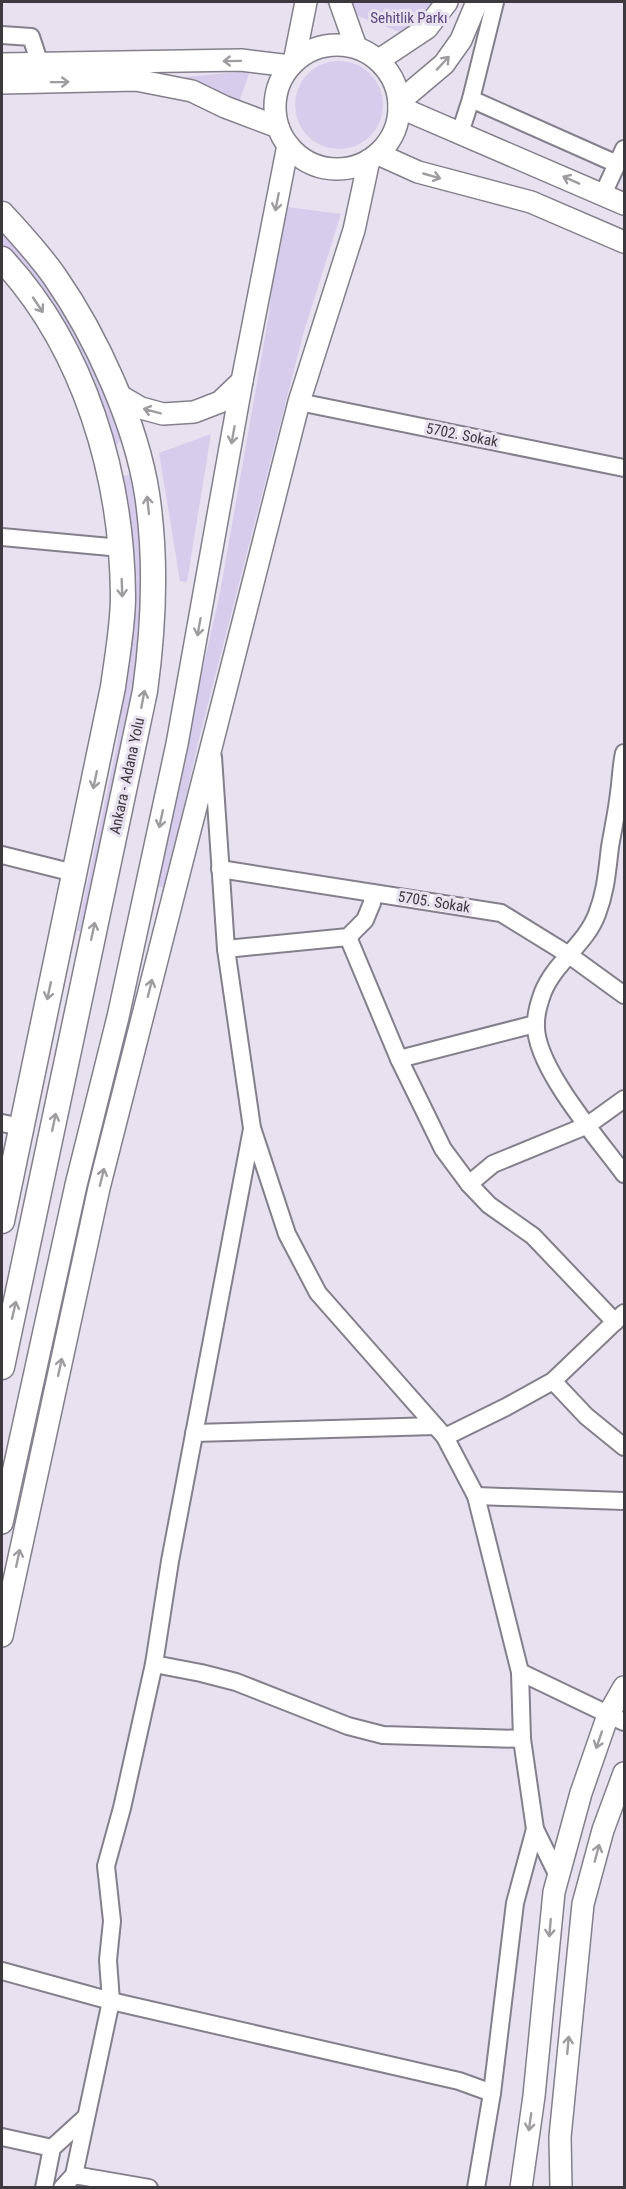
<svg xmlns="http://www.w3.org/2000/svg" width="626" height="2189" viewBox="0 0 626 2189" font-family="'Roboto Condensed',sans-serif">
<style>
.green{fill:#d8ccec}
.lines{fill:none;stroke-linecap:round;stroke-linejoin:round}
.minor-casing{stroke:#847f8c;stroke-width:20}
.major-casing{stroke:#847f8c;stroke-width:24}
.highway-casing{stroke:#847f8c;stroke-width:27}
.minor{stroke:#fff;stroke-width:16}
.major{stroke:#fff;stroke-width:21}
.highway{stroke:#fff;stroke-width:24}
.oneway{stroke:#9e9c9f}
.labels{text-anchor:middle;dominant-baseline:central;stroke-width:6;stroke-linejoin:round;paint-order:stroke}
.park-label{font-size:15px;fill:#5d467b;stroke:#e7e1f0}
.street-label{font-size:15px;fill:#3c3a3f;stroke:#e7e1f0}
</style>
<rect width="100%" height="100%" fill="#e7e1f0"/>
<g class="green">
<path d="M322,2h114l-18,37z"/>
<circle cx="339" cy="105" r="44"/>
<path d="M250,71l-11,31 -55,-25z"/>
<path d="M280,206l61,8 -37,117 -104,404 -35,153 -11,-3 66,-292 49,-279z"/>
<path d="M2,228l79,99 45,103 -10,17 -13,-30 -101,-169z"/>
<path d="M211,434l-24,148 -7,-1 -21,-128z"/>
<path d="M135,473l16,137 -66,321h-8l39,-181 12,-87 -7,-186z"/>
</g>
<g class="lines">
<g class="minor-casing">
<g id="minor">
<path d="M2,35l29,2 9,27"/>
<path d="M471,99l146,65"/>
<path d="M460,133l11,-34 24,-97"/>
<path d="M603,194l21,-45"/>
<path d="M299,402l325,66"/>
<path d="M2,537l119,11"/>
<path d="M624,753c-3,14 -3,26 -5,40 -2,18 -6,36 -9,54 -3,24 -4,44 -13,67 -11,30 -42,48 -54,78 -3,8 -7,22 -7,31 -3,42 63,117 88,151"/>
<path d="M213,757l13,192 26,179 35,106 31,59 127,144 31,59 44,176 2,67 13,90 23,47"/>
<path d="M2,855l72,18"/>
<path d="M220,869l281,44 68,42 55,40"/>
<path d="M348,937l51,122 44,90 26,35 20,21 44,31 82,86"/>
<path d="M226,949l122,-12 17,-17 7,-17 1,-10"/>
<path d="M399,1059l136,-35"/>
<path d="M2,1123l19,4"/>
<path d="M469,1184l24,-20 95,-39 36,-26"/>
<path d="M553,1381l33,35 38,31"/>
<path d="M194,1433l241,-7"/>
<path d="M445,1437l61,-30 47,-26 71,-68"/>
<path d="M476,1496l148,5"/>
<path d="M154,1664l47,9 35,9 112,44 35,9 139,4"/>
<path d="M520,1672l104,50"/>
<path d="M2,1971l109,30 348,80 33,12"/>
<path d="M2,2137l50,11"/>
<path d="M74,2175l75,13"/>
<path d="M44,2188l8,-40 34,-31"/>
<path d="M62,2188l12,-13 37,-174 -3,-41 4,-39 -6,-55 16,-58 32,-144 16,-103 82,-432"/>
<path d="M476,2188l16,-95 23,-190 20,-74"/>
</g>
</g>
<g class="major-casing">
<g id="major">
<path d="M340,2l16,45"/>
<circle cx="337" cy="107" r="62"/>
<path d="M379,60l48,-32 20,-26"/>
<path d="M294,62l12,-60"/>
<path d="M2,64l239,-4 49,6"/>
<path d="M2,83l134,-3 56,11 33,16 53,20"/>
<path d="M399,102l45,-38 17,-24 16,-38"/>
<path d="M399,107l225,97"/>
<path d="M378,154l40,18 113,30 93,40"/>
<path d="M117,394l24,14 22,6 31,-2 26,-10 22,-21"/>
<path d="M2,1523l74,-338 42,-168 59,-273 65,-363 46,-236"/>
<path d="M2,1636l97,-448 200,-786 55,-172 15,-70"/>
<path d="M521,2188l13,-92 20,-204 27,-99 27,-78 16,-28"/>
<path d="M561,2188l-1,-51 23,-233 20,-74 21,-57"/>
</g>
</g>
<g class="highway-casing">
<g id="highway">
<path d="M2,214c18,20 37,40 53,63 41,59 81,146 92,217 10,66 7,131 -2,197l-143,676"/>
<path d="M2,259c83,89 120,217 121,337 0,30 -6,61 -10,91l-111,534"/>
</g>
</g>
<use href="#minor" class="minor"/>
<use href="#major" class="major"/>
<use href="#highway" class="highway"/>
</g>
<defs><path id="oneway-shaft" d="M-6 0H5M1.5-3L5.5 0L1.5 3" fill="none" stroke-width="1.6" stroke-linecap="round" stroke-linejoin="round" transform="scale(1.5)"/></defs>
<g class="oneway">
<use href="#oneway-shaft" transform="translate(232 61) rotate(179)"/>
<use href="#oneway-shaft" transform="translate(443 63) rotate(-47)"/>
<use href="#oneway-shaft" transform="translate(60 82) rotate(-1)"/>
<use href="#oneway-shaft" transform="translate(432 176) rotate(16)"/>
<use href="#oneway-shaft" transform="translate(571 180) rotate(-156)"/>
<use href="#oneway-shaft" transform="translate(277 202) rotate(101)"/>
<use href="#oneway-shaft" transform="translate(38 305) rotate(56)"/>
<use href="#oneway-shaft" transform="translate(152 411) rotate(-165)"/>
<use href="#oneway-shaft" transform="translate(233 435) rotate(100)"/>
<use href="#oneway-shaft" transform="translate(148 505) rotate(-96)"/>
<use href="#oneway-shaft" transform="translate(122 588) rotate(88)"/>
<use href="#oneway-shaft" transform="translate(199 627) rotate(100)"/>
<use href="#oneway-shaft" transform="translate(143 699) rotate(-79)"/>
<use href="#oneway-shaft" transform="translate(95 780) rotate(102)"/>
<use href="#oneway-shaft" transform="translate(161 819) rotate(102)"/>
<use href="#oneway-shaft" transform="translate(93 931) rotate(-78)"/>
<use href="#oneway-shaft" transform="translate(150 988) rotate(-76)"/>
<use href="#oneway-shaft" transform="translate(49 991) rotate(102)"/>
<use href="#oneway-shaft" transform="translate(54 1122) rotate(-78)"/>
<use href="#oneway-shaft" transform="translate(102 1177) rotate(-76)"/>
<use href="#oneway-shaft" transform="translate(14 1310) rotate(-77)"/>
<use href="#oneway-shaft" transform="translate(60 1367) rotate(-78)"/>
<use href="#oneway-shaft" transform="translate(18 1558) rotate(-78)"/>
<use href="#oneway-shaft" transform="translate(599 1740) rotate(109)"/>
<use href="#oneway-shaft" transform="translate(597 1853) rotate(-75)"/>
<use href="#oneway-shaft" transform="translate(550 1928) rotate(95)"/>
<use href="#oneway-shaft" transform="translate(568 2045) rotate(-85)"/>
<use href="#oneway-shaft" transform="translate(530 2122) rotate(98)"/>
</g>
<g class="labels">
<g class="park-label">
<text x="409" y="18">Sehitlik Parkı</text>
</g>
<g class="street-label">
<text transform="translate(462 435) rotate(11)">5702. Sokak</text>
<text transform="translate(127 776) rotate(-78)">Ankara - Adana Yolu</text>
<text transform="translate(434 902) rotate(9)">5705. Sokak</text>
</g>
</g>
<rect width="626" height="2189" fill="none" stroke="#3c3a3f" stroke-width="6"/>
</svg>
